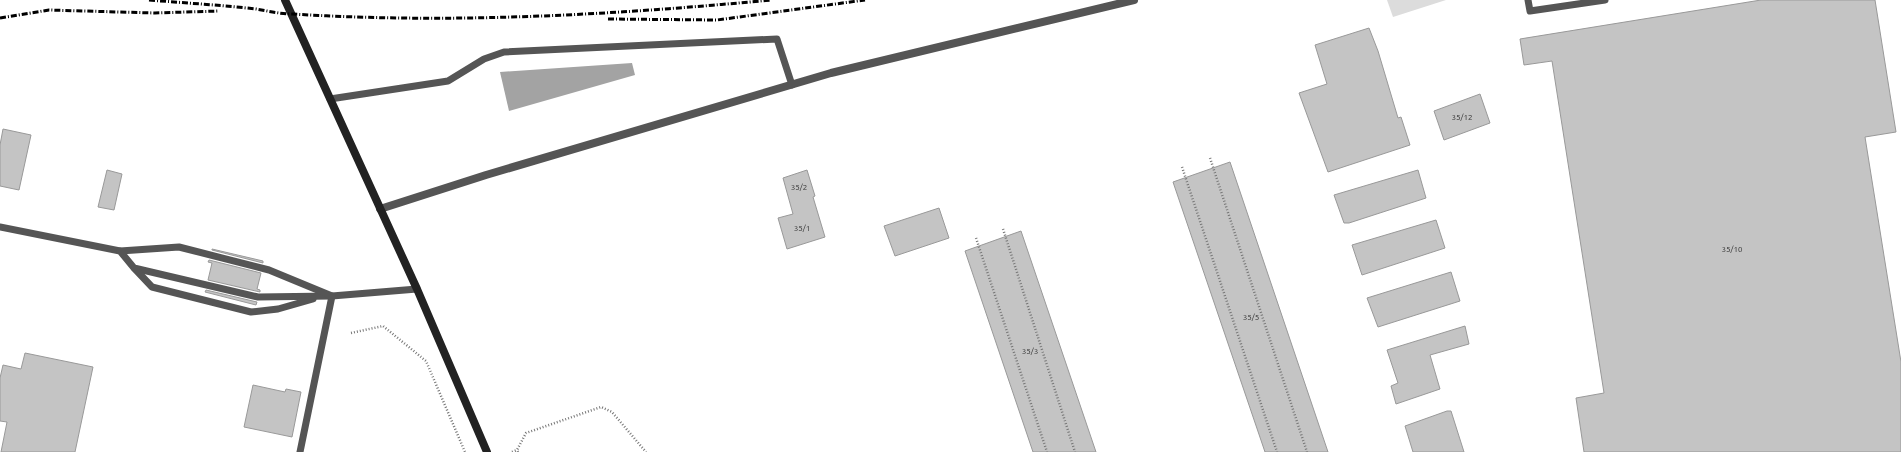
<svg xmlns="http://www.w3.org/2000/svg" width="1901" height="452" viewBox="0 0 1901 452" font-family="Ubuntu,sans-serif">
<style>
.green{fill:#dcdcdc}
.water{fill:#a3a3a3}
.building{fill:#c4c4c4;stroke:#999}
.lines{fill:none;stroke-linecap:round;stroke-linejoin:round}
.path{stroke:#777;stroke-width:2.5;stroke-dasharray:1 2;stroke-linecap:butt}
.lane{stroke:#555;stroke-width:7}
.street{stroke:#555;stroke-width:8}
.secondary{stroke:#222;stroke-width:8}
.rail{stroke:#000;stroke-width:3;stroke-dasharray:6 2 1 2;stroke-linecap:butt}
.labels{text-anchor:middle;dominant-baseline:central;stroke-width:3;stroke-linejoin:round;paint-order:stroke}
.number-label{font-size:8px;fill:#313131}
</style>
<rect width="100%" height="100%" fill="#fff"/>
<path class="green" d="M1387,0h59l-53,17z"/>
<path class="water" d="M632,63l3,12 -126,36 -9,-39z"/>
<g class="building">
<path d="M1761,0h114l21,132 -31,5 36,225v90h-317l-8,-54 28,-5 -52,-332 -28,4 -4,-26z"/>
<path d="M1369,28l9,23 20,67 3,-1 9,28 -82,27 -29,-79 28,-9 -12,-39z"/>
<path d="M1480,94l10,29 -46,17 -10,-29z"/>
<path d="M3,129l28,6 -12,55 -19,-4v-41z"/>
<path d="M1230,162l98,290h-63l-92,-270z"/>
<path d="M107,170l15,4 -8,36 -16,-3z"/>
<path d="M807,170l8,26 -2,1 12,40 -38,12 -9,-31 15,-4 -10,-36z"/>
<path d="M1418,170l8,28 -77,25h-5l-10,-28z"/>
<path d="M939,208l10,30 -54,18 -11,-30z"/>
<path d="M1436,220l9,28 -83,27 -10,-30z"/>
<path d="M1021,231l75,221h-63l-68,-201z"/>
<path d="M212,249l51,12v2l-51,-13z"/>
<path d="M209,260l52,13 -4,16 3,1v2l-52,-12 4,-17 -4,-1z"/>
<path d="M1451,272l9,29 -82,26 -11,-29z"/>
<path d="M206,290l51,12 -1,3 -51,-13z"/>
<path d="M1465,326l4,18 -39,11 10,34 -44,15 -5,-18 7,-3 -11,-33z"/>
<path d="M25,353l68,14 -18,85h-74l6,-30 -7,-1v-43l3,-13 18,4z"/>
<path d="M253,385l32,7 1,-3 15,3 -9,45 -48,-10z"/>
<path d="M1447,411h4l13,41h-51l-8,-26z"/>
</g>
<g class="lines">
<g class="path">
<path d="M1210,158l97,294"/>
<path d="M1182,167l95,285"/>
<path d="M1003,229l72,223"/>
<path d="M976,238l71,214"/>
<path d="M351,333l32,-7 43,35 39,91"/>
<path d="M512,452l5,-2"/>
<path d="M518,452l-1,-2 9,-17 75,-26 11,5 34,40"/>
</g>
<g class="lane">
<path d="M1528,0l2,11 75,-11"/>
<path d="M330,99l118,-18 36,-22 20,-7 273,-13 15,46"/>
<path d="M0,227l120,24 14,17 124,29 74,-1 85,-7"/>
<path d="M120,251l59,-4 90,23 63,26 -32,156"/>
<path d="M135,269l17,18 99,25 27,-3 35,-10"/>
</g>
<path class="street" d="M380,209l106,-34 345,-102 303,-73"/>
<path class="secondary" d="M285,0l132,289 70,163"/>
<g class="rail">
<path d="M149,0c36,3 71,5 107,9 12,2 24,5 37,5 159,10 319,1 478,-14"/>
<path d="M0,18l49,-8 106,3 64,-2"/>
<path d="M608,19l109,1 148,-20"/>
</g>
</g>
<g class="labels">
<g class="number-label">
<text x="1462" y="117">35/12</text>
<text x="799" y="187">35/2</text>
<text x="802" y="228">35/1</text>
<text x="1732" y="249">35/10</text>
<text x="1251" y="317">35/5</text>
<text x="1030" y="351">35/3</text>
</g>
</g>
</svg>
